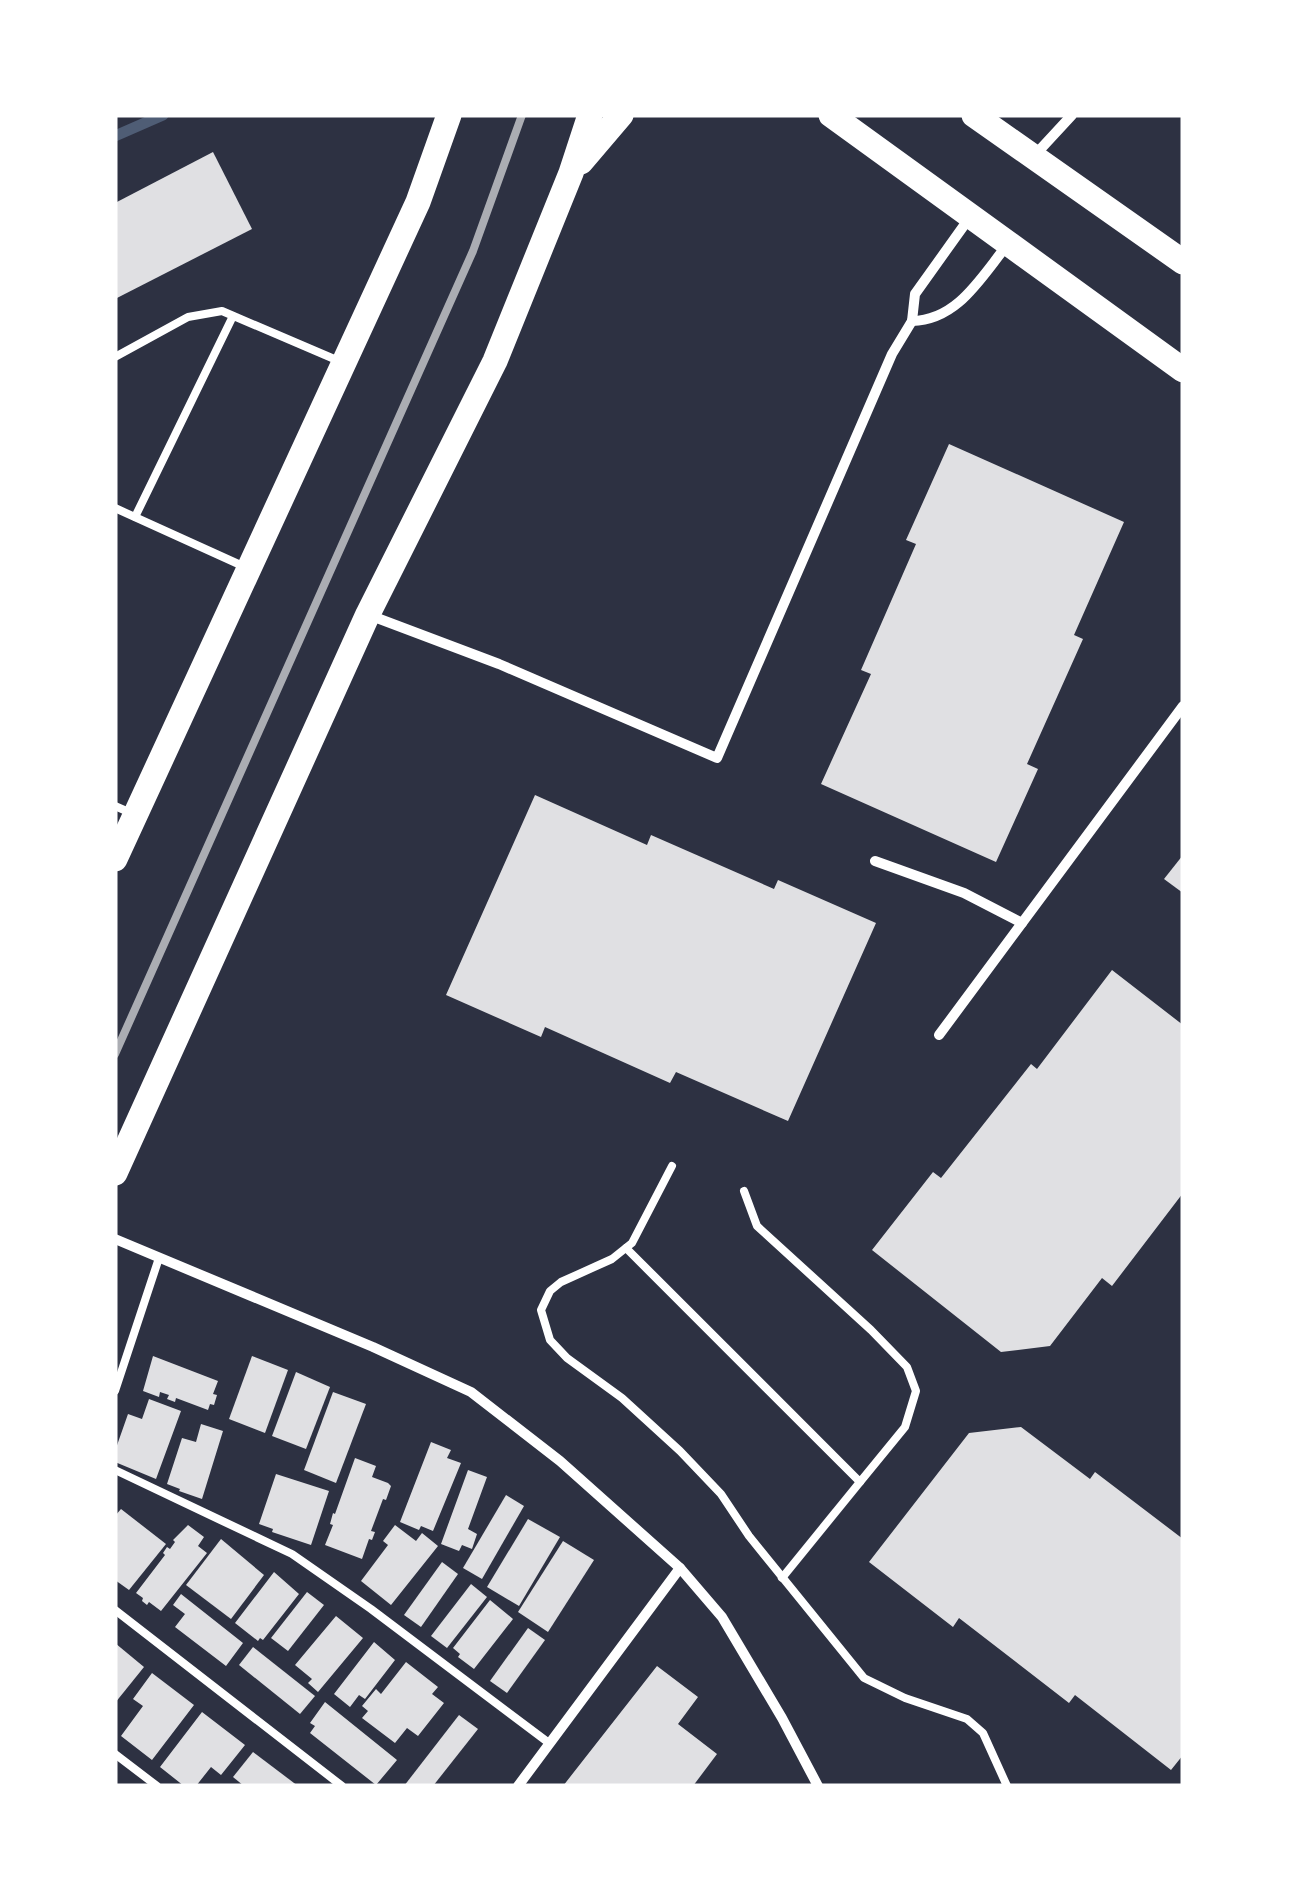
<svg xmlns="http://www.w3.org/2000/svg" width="1298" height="1901" viewBox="0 0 1298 1901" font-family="'PT Sans Narrow',sans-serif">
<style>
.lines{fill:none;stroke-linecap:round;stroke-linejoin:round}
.stream{stroke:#4f5d75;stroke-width:11}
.building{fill:#e0e0e3}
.service{stroke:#fff;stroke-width:8}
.minor{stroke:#fff;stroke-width:10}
.primary{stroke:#fff;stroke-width:25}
.rail{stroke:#abadb3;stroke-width:8}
</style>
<rect width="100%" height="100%" fill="#2d3142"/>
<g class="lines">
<path class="stream" d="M115,136l48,-21"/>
</g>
<g class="building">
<path d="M213,152l39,77 -137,70v-96z"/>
<path d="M949,444l175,78 -50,113 9,4 -56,125 11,5 -42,93 -175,-78 50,-110 -10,-4 55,-126 -10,-4z"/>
<path d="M535,795l112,50 4,-10 123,54 4,-9 98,43 -88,198 -112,-49 -6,11 -125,-56 -4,10 -95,-42z"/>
<path d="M1183,855v38l-19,-14z"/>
<path d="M1112,970l71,55v168l-71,93 -10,-8 -52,68 -49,6 -129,-102 61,-78 8,6 90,-114 6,5z"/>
<path d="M153,1356l65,25 -5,13 4,1 -3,10 -4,-1 -2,6 -32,-12 -1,4 -8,-3 2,-4 -9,-3 -1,5 -16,-6z"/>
<path d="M252,1356l36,14 -23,63 -36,-14z"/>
<path d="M296,1372l34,15 -24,62 -34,-13z"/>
<path d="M333,1392l33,12 -30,79 -32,-13z"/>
<path d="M149,1399l32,12 -25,68 -41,-17v-11l13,-37 14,5z"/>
<path d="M201,1424l22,7 -21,68 -23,-8 1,-2 -13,-5 15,-46 14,4z"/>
<path d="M1021,1427l69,52 5,-7 88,67v216l-12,15 -96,-75 -6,8 -110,-85 -6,9 -84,-65 100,-129z"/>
<path d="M431,1442l20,8 -4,8 14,5 -28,68 -12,-5 -2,4 -19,-8z"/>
<path d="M355,1458l21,8 -4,11 16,6 3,3 -5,14 -3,-1 -12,32 4,1 -3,8 -3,-1 -7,20 -37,-14 8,-20 -3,-1 3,-11 2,1z"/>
<path d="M468,1470l19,7 -19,52 9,5 -5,15 -10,-4 -3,6 -18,-7z"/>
<path d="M276,1474l53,17 -18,54 -39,-13 1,-3 -14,-5z"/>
<path d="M506,1495l18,11 -42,73 -19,-11z"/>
<path d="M121,1509l45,35 -37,46 -14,-10v-64z"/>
<path d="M528,1519l32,18 -41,69 -32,-19z"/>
<path d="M188,1525l16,12 -6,9 9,7 -46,58 -12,-9 -2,3 -5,-4 1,-3 -7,-5 29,-38 -2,-2 4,-6 3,2 5,-7 -2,-2z"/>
<path d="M395,1525l21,16 6,-8 16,13 -47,59 -30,-24 27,-36 -5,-4z"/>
<path d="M221,1539l43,36 -33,44 -45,-34z"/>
<path d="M563,1541l31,19 -46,72 -30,-20z"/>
<path d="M442,1562l16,12 -37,53 -17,-12z"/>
<path d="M274,1572l25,22 -36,46 -3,-2 -2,3 -23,-18z"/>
<path d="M471,1584l16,13 -40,51 -16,-12z"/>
<path d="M307,1592l17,13 -36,46 -17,-13z"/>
<path d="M181,1594l62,49 -17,23 -51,-39 10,-13 -12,-9z"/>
<path d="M490,1600l23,19 -39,50 -16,-12 2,-3 -7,-6z"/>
<path d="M336,1616l27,22 -45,54 -10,-9 4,-4 -17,-14z"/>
<path d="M528,1628l17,12 -38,53 -17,-12z"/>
<path d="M374,1642l21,18 -30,39 -6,-4 -9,12 -16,-13z"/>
<path d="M115,1643l29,24 -29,36z"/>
<path d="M253,1647l62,49 -15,18 -61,-49z"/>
<path d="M406,1662l32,25 -6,7 12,9 -26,33 -11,-8 -12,15 -33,-25 6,-7 -6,-5 14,-17 5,5z"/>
<path d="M657,1666l41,31 -20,27 39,30 -24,32h-130z"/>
<path d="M152,1673l42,32 -42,55 -31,-24 22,-30 -10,-7z"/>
<path d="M325,1702l72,58 -21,25 -66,-52 5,-7 -5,-3z"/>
<path d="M202,1712l43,33 -24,30 -10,-8 -15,19h-12l-24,-19z"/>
<path d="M459,1715l19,14 -45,57h-29z"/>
<path d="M253,1752l45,34h-54l-11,-9z"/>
</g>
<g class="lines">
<g class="service">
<path d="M115,357l73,-40 34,-6 117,50"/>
<path d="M115,508l130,59"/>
<path d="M135,517l98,-201"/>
<path d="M115,806l16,7"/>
<path d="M672,1166l-40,77 -20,16 -51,23 -11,9 -9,19 9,30 17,18 55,40 58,53 41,43 28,42 115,142 41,20 62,21 16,14 24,53"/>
<path d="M626,1248l234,234 45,-55 11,-36 -9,-24 -36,-37 -114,-104 -13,-35"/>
<path d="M115,1391l44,-133"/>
<path d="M115,1470l177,84 79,55 178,134"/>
<path d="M782,1578l78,-96"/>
<path d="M115,1610l227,176"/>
<path d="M115,1754l42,32"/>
</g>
<g class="minor">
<path d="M1035,155l37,-40"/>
<path d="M912,321c46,-1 69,-44 96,-77"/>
<path d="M369,615l130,49 218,94 175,-404 20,-33 3,-27 55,-77"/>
<path d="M875,861l89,32 58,30"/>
<path d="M939,1035l244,-329"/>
<path d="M115,1239l258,108 98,45 89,69 120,107 42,49 60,101 36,68"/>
<path d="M518,1786l162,-218"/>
</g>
<g class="primary">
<path d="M831,115l352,255"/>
<path d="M974,115l209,147"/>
<path d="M581,162l40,-47"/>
<path d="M115,859l303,-657 31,-87"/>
<path d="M115,1173l253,-559 127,-253 76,-188 19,-58"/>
</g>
<path class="rail" d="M115,1054l358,-803 49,-136"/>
</g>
<rect width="1298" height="1901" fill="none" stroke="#ffffff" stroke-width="235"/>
</svg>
